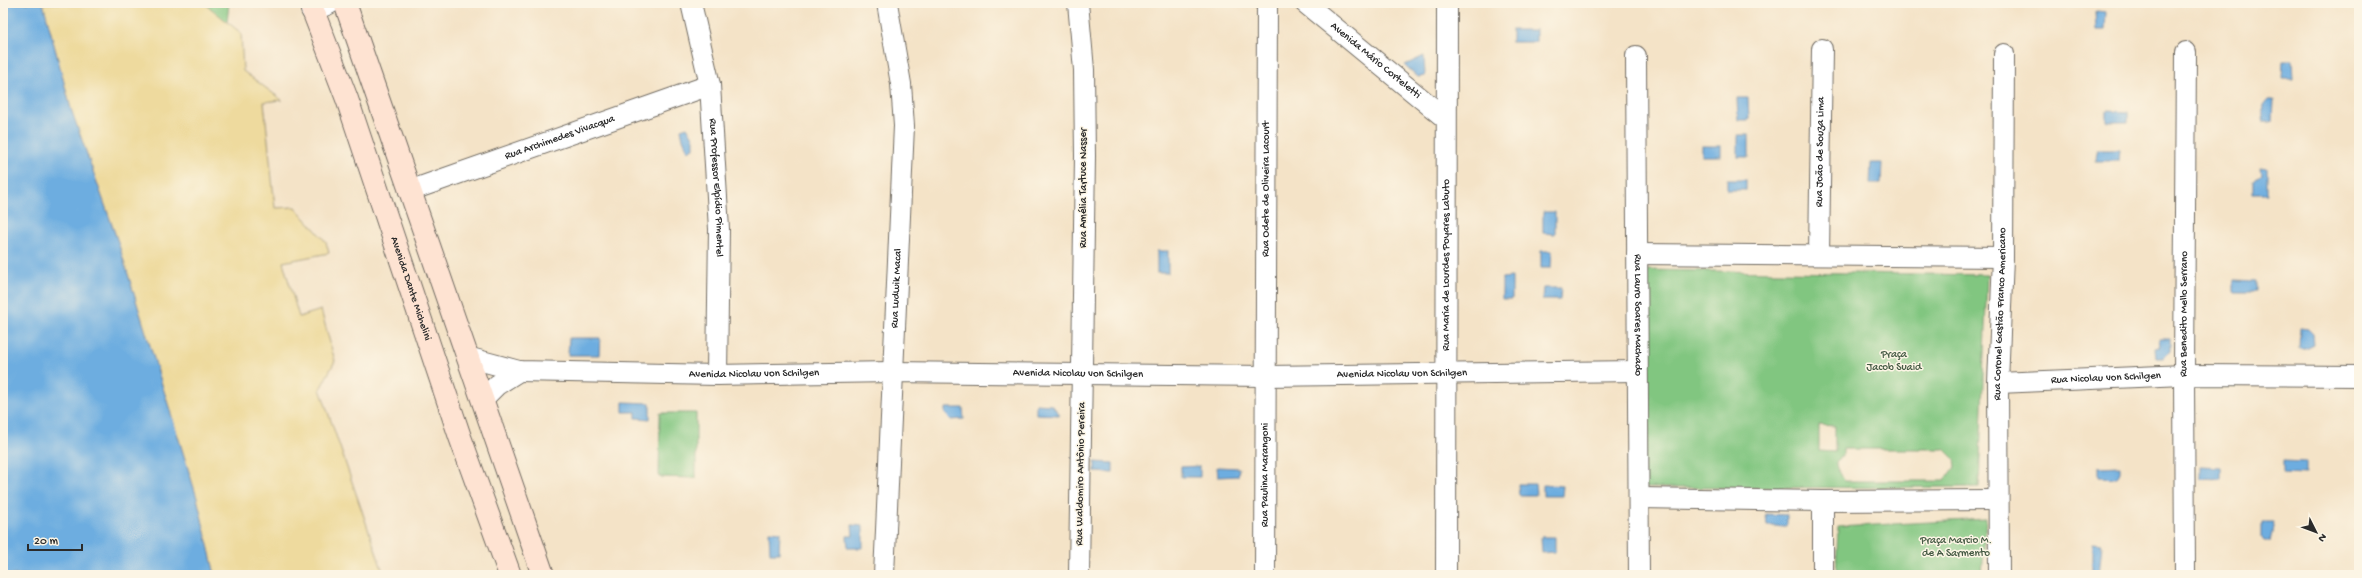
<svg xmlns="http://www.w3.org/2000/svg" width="2362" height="578" viewBox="0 0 2362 578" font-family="'Gochi Hand',sans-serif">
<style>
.green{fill:#81c680;stroke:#567856;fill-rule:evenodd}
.sand{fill:#eeda9e;stroke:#8c8264}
.water{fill:#6dade0;stroke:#4c6c86}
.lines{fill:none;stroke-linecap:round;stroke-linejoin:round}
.minor-casing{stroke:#716b62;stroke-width:22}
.tertiary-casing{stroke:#716b62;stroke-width:24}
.secondary-casing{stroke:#716b62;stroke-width:24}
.minor{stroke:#fff;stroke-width:20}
.tertiary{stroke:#fff;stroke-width:22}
.secondary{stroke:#fee3d2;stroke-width:22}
.labels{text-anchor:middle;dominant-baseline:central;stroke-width:3;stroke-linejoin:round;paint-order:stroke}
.street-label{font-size:11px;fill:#2b2b2b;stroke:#fcf5e5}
.park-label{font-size:11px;fill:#455a44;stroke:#fcf5e5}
</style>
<rect width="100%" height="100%" fill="#fcf5e5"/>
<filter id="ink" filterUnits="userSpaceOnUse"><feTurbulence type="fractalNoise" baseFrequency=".025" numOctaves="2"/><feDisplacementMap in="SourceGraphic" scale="8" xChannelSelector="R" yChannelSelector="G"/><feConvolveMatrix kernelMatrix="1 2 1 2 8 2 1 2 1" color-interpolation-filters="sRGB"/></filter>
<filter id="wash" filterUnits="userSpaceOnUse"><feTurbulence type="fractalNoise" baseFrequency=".012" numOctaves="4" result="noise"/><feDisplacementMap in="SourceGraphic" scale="16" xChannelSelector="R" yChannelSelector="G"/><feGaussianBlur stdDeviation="0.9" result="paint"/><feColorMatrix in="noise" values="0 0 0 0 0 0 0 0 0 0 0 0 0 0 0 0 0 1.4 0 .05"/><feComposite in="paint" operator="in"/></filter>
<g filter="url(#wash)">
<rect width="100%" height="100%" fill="#f4e3c7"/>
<g class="green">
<path d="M204,3h25l-2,19z"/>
<path d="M1642,270l345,5 -8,212 -337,1zM1819,425l16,1v26l-16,-1zM1843,449h101l10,10 1,8 -10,14h-101c-2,-7 -8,-10 -8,-18l7,-9z"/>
<path d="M660,413h36v65l-37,-1z"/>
<path d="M1986,519l-4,56h-146l2,-48z"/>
</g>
<path class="sand" d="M43,3h161l37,30 2,38 39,29 -18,2 11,106 20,-1 31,35 3,11 -46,9 16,55 22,-7 14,51 -15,28 64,186h-169l-18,-77 -79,-256 -47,-133z"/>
<g class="water">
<path d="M3,3h40l28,106 47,133 79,256 18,77h-212z"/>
<path d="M2095,11l11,1 -1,18h-9z"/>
<rect x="1512" y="30" width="24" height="12"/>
<path d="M1424,56l1,20 -7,1 -13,-12z"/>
<path d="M2283,60h9l1,19h-11z"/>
<path d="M1737,98h11l1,22h-11z"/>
<path d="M2268,100h6l-1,21h-11l1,-15z"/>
<path d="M2107,111l21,1v10h-21z"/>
<path d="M687,127l7,12v9l-6,3 -5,-12 -2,-10z"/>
<rect x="1738" y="135" width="11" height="22"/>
<rect x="1702" y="146" width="19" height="10"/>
<path d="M2097,150h22l-1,11h-22z"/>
<path d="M1871,163h11l-1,21h-11z"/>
<path d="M2260,167l7,1v26h-14v-13l8,-7z"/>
<rect x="1727" y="180" width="19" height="10"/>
<path d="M1543,212h12v22l-12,-1z"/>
<rect x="1157" y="251" width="11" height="22"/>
<path d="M1541,251h11l-1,17h-10z"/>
<path d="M1512,277v22h-10v-21z"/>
<path d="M2234,280l22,1v11h-22z"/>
<path d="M1543,288h18l-1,12h-18z"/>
<path d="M2300,328l8,1 5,5 1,11 -8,4h-7z"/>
<path d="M569,338h31l-1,17h-31z"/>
<path d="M2159,339h11v12l-6,7h-8l-1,-11 5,-1z"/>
<path d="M623,402l27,1v16l-14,-1v-6h-13z"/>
<path d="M1036,404l16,1 8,10 -24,-1z"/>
<path d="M945,408h18l1,11 -13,1 -6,-6z"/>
<path d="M2283,461l23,1v12l-23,-1z"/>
<path d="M1095,462l18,1v10l-18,-1z"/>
<path d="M1200,466v11h-19v-10z"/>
<path d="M2120,466v6l-3,6 -18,-1v-10z"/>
<path d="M2200,466l21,1v12l-21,-1z"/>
<path d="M1217,467l22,1 -1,8 -20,1z"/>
<path d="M1518,484h17l1,11h-17z"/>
<path d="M1543,485l20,1 -1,10h-19z"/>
<path d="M1766,514l21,1v11h-20z"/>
<path d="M2261,522h13l-4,20h-5l-4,-4z"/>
<path d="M852,525l11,1v22h-15l-1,-12h6z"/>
<path d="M769,531l11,1 -1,21h-9z"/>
<path d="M1541,537h14v15l-13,1z"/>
<path d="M2092,543l10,1 -3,31h-7z"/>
</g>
</g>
<g filter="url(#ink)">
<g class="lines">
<g class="minor-casing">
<g id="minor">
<path id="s1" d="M691,3l19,82 9,144 -2,146"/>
<path d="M1078,3l6,67 1,86 -6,419"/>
<path id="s2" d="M1305,3l141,116"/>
<path id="s3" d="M1636,56l3,519"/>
<path id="s4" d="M409,191l301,-106"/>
<path d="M1637,254l366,3"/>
<path id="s5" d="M1819,255l3,-206"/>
<path id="s6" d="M467,357l52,14 198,4 174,-3 375,4 371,-5"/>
<path id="s7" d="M1998,383l186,-8 175,1"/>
<path d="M482,400l15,-15 22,-14"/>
<path d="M1640,498l183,3 174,-1"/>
<path id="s8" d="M884,575l20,-449 -3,-42 -14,-81"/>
<path id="s9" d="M1265,575l2,-572"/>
<path id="s10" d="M1446,575l1,-572"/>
<path d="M1823,575v-74"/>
<path id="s11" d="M1999,575l-1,-192 5,-126 1,-203"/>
<path id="s12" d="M2185,575l-1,-200 2,-323"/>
</g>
</g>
<g class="tertiary-casing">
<path id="tertiary" d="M312,10l17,-7"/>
</g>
<g class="secondary-casing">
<g id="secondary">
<path id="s13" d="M310,3l37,96 113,338 50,138"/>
<path d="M345,3l198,572"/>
</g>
</g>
<use href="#minor" class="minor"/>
<use href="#tertiary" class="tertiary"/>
<use href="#secondary" class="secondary"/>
</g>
</g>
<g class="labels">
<g class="street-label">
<text stroke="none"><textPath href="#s2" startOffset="91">Avenida Mário Corteletti</textPath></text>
<text stroke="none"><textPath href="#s4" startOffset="160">Rua Archimedes Vivacqua</textPath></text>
<text stroke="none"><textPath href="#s5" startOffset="103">Rua João de Souza Lima</textPath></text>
<text stroke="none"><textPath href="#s1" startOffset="187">Rua Professor Elpídio Pimentel</textPath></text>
<text transform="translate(1084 188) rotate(-90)">Rua Amélia Tartuce Nasser</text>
<text stroke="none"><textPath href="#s9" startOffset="386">Rua Odete de Oliveira Lacourt</textPath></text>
<text stroke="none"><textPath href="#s10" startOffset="310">Rua Maria de Lourdes Poyares Labuto</textPath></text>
<text stroke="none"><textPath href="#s8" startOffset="287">Rua Ludwik Macal</textPath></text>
<text stroke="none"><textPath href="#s13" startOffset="303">Avenida Dante Michelini</textPath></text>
<text stroke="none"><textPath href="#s12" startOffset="261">Rua Benedito Mello Serrano</textPath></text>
<text stroke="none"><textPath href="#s3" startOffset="259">Rua Lauro Soares Machado</textPath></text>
<text stroke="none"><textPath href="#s11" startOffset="261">Rua Coronel Gastão Franco Americano</textPath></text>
<text stroke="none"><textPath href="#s6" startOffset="613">Avenida Nicolau von Schilgen</textPath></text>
<text stroke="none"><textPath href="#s6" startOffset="289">Avenida Nicolau von Schilgen</textPath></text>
<text stroke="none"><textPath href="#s6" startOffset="937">Avenida Nicolau von Schilgen</textPath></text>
<text stroke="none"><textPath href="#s7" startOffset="108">Rua Nicolau von Schilgen</textPath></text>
<text transform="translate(1081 474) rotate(-89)">Rua Waldomiro Antônio Pereira</text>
<text stroke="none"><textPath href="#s9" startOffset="100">Rua Paulina Marangoni</textPath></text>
</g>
<g class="park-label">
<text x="1894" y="355">Praça<tspan x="1894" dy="13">Jacob Suaid</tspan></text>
<text x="1956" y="541">Praça Marcio M.<tspan x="1956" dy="13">de A Sarmento</tspan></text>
</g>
</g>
<rect width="2362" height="578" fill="none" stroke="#fcf5e5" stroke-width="16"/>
<g transform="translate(2316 532) rotate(132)" stroke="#fcf5e5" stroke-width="3" paint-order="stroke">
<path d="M0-3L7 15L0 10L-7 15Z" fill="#2b2b2b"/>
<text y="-6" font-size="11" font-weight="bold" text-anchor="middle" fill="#2b2b2b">N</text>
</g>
<path d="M28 544v6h54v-6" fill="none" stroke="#2b2b2b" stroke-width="2"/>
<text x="34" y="544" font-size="12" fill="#2b2b2b" stroke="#fcf5e5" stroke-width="3" paint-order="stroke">20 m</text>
</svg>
